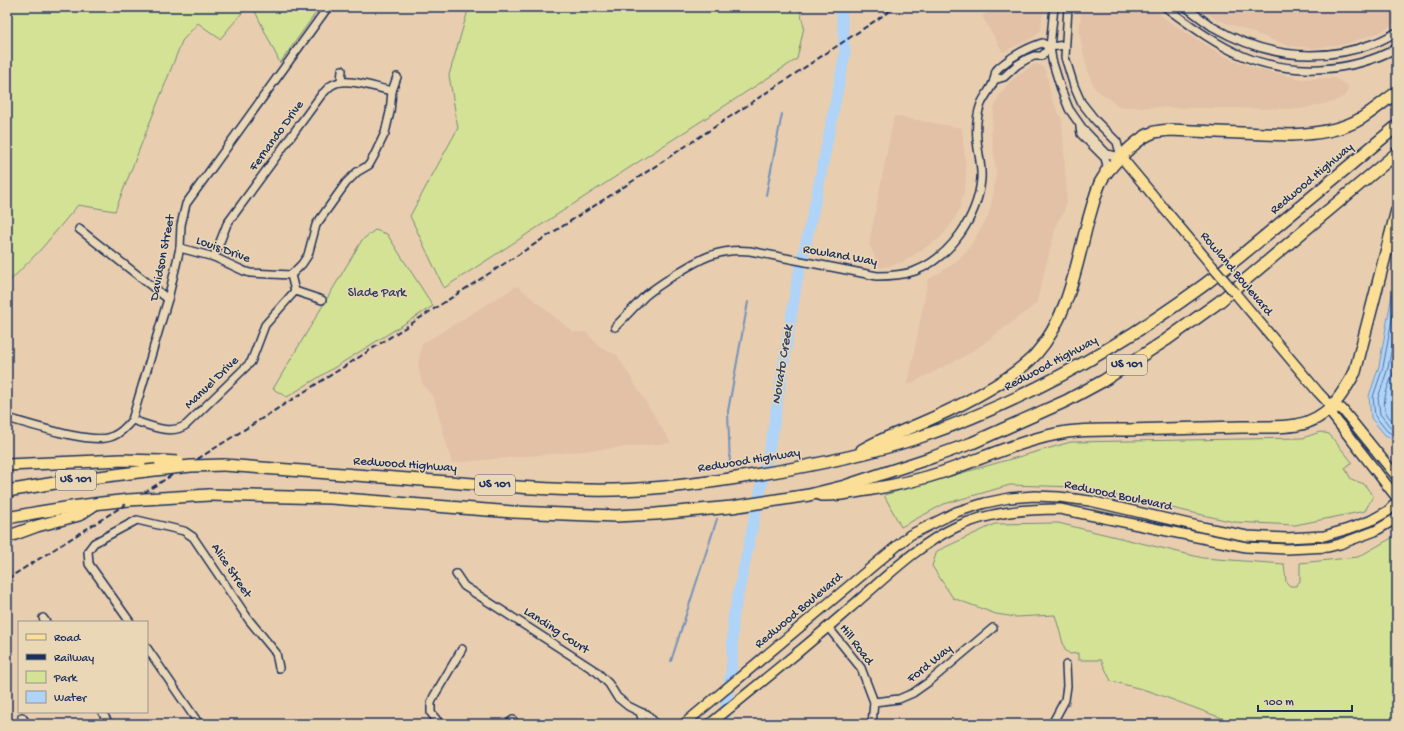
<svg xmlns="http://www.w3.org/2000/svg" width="1404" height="731" viewBox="0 0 1404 731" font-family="'Gochi Hand',sans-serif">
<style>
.built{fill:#e2c1a7}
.green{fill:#d3e295;stroke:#77887a}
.water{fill:#afd4f8;stroke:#7492ba}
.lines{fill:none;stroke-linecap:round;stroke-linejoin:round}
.shore{stroke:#56719c;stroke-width:1}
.stream{stroke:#7492ba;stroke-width:2}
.river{stroke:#afd4f8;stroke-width:11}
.minor-casing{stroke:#1b2f5e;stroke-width:10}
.major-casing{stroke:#1b2f5e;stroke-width:12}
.highway-casing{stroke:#1b2f5e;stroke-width:14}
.minor{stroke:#ead7b5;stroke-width:7}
.major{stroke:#fbdf96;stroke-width:9}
.highway{stroke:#fbdf96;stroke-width:11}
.rail{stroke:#1b2f5e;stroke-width:2;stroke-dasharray:6 3;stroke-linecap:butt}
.major-bridge-casing{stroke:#1b2f5e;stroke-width:12;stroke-linecap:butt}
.highway-bridge-casing{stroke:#1b2f5e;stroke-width:14;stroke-linecap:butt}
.major-bridge{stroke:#fbdf96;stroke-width:9}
.highway-bridge{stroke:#fbdf96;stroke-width:11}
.labels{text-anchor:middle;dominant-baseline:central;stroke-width:3;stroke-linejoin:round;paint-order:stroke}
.shield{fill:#ead7b5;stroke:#596178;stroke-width:1}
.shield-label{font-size:12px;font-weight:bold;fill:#1b2f5e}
.street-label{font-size:13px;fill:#1b2f5e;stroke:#ead7b5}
.park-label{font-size:13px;fill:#2d4164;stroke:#ead7b5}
.water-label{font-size:14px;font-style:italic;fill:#2a406d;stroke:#ead7b5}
</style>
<rect width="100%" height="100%" fill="#e8ceaf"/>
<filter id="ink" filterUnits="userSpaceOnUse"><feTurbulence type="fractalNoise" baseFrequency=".025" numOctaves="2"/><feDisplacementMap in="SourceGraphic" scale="8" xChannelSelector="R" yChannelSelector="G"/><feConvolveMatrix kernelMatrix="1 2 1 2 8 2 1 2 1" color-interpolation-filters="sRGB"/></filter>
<g filter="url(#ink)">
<g class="built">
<path d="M995,7h48l-2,23 -7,7 -31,15 -21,-36z"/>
<path d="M1082,7h69l20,16 53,33 30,12 48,11 32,-1 14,8 -2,9 -13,7 -32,7 -181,-2 -26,-19 -9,-27 -6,-30z"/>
<path d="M1199,7h198v15l-17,10 -34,12 -32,4 -25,-2 -73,-27z"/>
<path d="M1037,64l6,3 3,5 6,27 10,21 5,79 -3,13 -7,11 -21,81 -53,40 -20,13 -55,28 20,-105 28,-18 13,-14 19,-31 5,-21 3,-25 -5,-40 3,-22 5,-13 7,-10 11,-10 16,-11z"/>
<path d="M894,116l68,12 4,43v9l-3,15 -4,15 -7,13 -12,15 -37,24 -23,6 -11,-24z"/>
<path d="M517,286l56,46h13l15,16 16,7 54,88 -219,20 -18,-64 -12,-16 -4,-18 4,-21z"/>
</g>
<g class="green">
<path d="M7,7h240l-27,32 -22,-16 -16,18 -67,170 -37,-6 -36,43 -35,36z"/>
<path d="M253,7h67l-40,56z"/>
<path d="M469,7h330l5,20 -7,32 -353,229 -34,-72 48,-88 -9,-53z"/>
<path d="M375,230l12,4 46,72 -146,91 -14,-8 89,-149z"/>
<path d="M1320,432l9,2 23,28 -7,6 6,11 13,5 9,12 -8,15 -70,14 -61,-3 -156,-35 -68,-2 -66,19 -43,23 -17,-32 187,-53 232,-4z"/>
<path d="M1058,523l145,35 81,6 2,18 4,4h6l4,-5v-18l58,-6 39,-22v189h-159l-89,-33 -38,-10 -10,-21h-23v-7l-8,1 -5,-4 -10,-35 -39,2 -20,-3 -43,-16 -21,-32 5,-15 58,-27z"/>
</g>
<path class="water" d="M1397,267v174l-12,-6 -14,-17 -2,-22 10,-30z"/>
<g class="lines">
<g class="shore">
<path d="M1397,293l-14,74 -10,30 2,19 12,15 10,6"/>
<path d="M1397,321l-9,47 -10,30 2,16 11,14 6,3"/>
<path d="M1397,354c-1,6 -2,12 -4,19 -6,18 -18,38 4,51"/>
</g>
<g class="stream">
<path d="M766,195l16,-81"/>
<path d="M730,466l-2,-55 20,-109"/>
<path d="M671,661l46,-142"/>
</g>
<path class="river" d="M723,724l9,-61 1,-45 39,-182 25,-155 18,-78 30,-149 -4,-47"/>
<g class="minor-casing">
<g id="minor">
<path d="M1054,7l-4,40 2,13 9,29 8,20 14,20 24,25 14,3 -4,-15 -21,-21 -15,-19 -7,-16 -9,-29 3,-50"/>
<path d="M1165,7c25,18 50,37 78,49 48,20 108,17 154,-8"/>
<path d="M1186,7c9,7 18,14 27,20 52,30 106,37 162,16 8,-3 15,-7 22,-11"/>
<path d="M994,80l10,-3 13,-12 10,-6 7,-3h8l8,-9"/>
<path d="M341,82l1,-12"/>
<path d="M1080,127l1,7 24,24 2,8 -3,5"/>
<path d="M79,229l89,70"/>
<path d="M180,248l34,9 30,14 6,2 41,2 11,-11 6,-9 8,-30 30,-42 11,-11 12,-7 5,-9 11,-23 5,-21 2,-21 5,-14"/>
<path d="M214,257l13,-33 95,-130c3,-2 6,-7 10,-9 14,-9 44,3 60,6"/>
<path d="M295,291l27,9"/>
<path d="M615,327c10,-10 20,-21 30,-31 8,-7 18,-13 28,-20 26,-17 45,-28 77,-25l127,25c13,0 26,-1 38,-5 36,-14 63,-55 66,-92 1,-14 -3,-26 -4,-39 -1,-12 0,-26 4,-36 4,-9 11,-16 13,-24 1,-3 1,-7 2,-9 1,-2 5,-5 6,-6 13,-11 25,-17 40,-22l8,4 15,-2"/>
<path d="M7,418c22,6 88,28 106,18 8,-3 14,-10 19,-16l36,-121 12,-51 1,-23 5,-21 142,-197"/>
<path d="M132,420c17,5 38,16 54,5l65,-63 14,-37 30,-34 -4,-16"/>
<path d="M456,574l8,12 133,86 12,12 8,13 11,9 12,6 7,2 9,10"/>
<path d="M43,618l3,4"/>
<path d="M130,622l-41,-58 -1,-13 6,-8 43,-23 47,11 9,6 56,83 27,33 3,15"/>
<path d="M828,627l33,41 13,34 -2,22"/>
<path d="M147,648l52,76"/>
<path d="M874,702l25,-3 14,-6 17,-12 63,-53"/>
<path d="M102,712l7,12"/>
<path d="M640,712l2,7 4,5"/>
<path d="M22,717l5,7"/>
<path d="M440,724l-9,-11v-10l3,-7 28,-47"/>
<path d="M508,724l5,-4"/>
<path d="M1052,724l13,-24 2,-14 -1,-21"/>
<path d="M1125,724h16"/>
</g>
</g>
<g class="major-casing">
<g id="major">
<path d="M1121,157l91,109"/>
<path d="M1235,293l83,99 14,15 10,2 55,68"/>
<path d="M1332,407l1,9 64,82"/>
<path d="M684,724l226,-189 46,-23 29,-9 24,-5 26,-2 24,1 31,4 112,26 45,9 40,2 37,-2 24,-7 22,-8 18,-10 9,-9"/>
<path d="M710,724c29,-24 58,-47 87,-71 18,-15 36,-30 53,-45 33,-28 67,-63 106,-81 33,-15 69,-18 104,-18l186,38 41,2 41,-2 12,-3 35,-13 22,-13"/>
</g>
</g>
<g class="highway-casing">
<g id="highway">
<path d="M862,450c18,-11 37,-17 55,-25 37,-16 92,-42 119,-71 32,-36 40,-88 52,-133 4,-13 7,-26 12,-38 7,-14 37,-45 52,-50 5,-2 12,-2 17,-3l122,5c24,-1 50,-4 71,-17 12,-8 23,-17 35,-26"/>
<path d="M7,465l115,-5 38,1"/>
<path d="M224,465c75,6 149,11 224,17 55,4 111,9 166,8 47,-1 94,-7 141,-15 56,-9 113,-20 168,-39 101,-35 195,-88 281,-151 29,-22 57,-46 85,-69 36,-30 72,-60 108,-90"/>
<path d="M7,491l60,-10 79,-10"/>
<path d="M209,495l122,3 182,14 103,4 40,-2 76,-7 77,-12 36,-9 88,-29 39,-14 94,-42 37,-20 63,-41 53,-38 178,-149"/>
<path d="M821,495c18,1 34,-3 51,-6 24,-4 48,-9 71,-17 41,-14 81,-33 124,-40 20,-3 40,-2 60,-2 38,-1 77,-2 115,-3 18,0 37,1 55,-2 31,-6 44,-28 58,-53l42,-162"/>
<path d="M7,518c41,-8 81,-14 122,-18"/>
<path d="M7,537l30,-11 42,-11 15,-10"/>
</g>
</g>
<use href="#minor" class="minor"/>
<use href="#major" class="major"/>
<use href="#highway" class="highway"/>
<path class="rail" d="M7,579l343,-216 289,-186 257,-170"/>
<g class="major-bridge-casing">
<path id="major-bridge" d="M1212,266l23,27"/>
</g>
<g class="highway-bridge-casing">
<g id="highway-bridge">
<path d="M160,461l18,1"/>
<path d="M146,471l45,-5 33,-1"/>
<path d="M129,500l80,-5"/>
</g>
</g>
<use href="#major-bridge" class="major-bridge"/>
<use href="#highway-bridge" class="highway-bridge"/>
</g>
</g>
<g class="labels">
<g class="shield">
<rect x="1107" y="355" width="40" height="20" rx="3"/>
<rect x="56" y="470" width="40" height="20" rx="3"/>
<rect x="475" y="475" width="40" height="20" rx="3"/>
</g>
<g class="shield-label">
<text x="1127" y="365">US 101</text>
<text x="76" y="480">US 101</text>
<text x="495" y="485">US 101</text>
</g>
<g class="street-label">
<text transform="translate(277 136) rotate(-54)">Fernando Drive</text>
<text transform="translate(1312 179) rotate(-40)">Redwood Highway</text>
<text transform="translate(223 250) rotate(20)">Louis Drive</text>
<text transform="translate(840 256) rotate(10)">Rowland Way</text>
<text transform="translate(163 258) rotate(-79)">Davidson Street</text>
<text transform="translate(1236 274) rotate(50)">Rowland Boulevard</text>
<text transform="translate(1051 364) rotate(-28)">Redwood Highway</text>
<text transform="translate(212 383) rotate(-44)">Manuel Drive</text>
<text transform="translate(749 461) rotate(-9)">Redwood Highway</text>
<text transform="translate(405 465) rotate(4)">Redwood Highway</text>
<text transform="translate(1118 496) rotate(12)">Redwood Boulevard</text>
<text transform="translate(231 571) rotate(56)">Alice Street</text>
<text transform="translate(799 611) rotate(-40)">Redwood Boulevard</text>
<text transform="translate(556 631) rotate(33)">Landing Court</text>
<text transform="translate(856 645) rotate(53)">Hill Road</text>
<text transform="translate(930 664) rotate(-39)">Ford Way</text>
</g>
<g class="park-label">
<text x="377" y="293">Slade Park</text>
</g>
<g class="water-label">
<text transform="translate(783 365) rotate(-81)">Novato Creek</text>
</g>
</g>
<rect width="1404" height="731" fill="none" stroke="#ead7b5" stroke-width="24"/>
<rect x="12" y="12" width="1380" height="707" fill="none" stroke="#1b2f5e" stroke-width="1.5" filter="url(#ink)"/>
<rect x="18" y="621" width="130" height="92" fill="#ead7b5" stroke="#979492"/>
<rect x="26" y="634" width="20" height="6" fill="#fbdf96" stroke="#979492"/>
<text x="54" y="641" font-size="12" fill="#1b2f5e">Road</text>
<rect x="26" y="654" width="20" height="6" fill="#1b2f5e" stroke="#979492"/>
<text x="54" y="661" font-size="12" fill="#1b2f5e">Railway</text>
<rect x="26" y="671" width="20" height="12" fill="#d3e295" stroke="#979492"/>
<text x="54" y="681" font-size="12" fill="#1b2f5e">Park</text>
<rect x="26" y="691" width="20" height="12" fill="#afd4f8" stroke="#979492"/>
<text x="54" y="701" font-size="12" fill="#1b2f5e">Water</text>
<path d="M1258 705v6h94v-6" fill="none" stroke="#1b2f5e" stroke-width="2"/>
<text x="1264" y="705" font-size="12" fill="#1b2f5e" stroke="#ead7b5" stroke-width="3" paint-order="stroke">100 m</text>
</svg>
